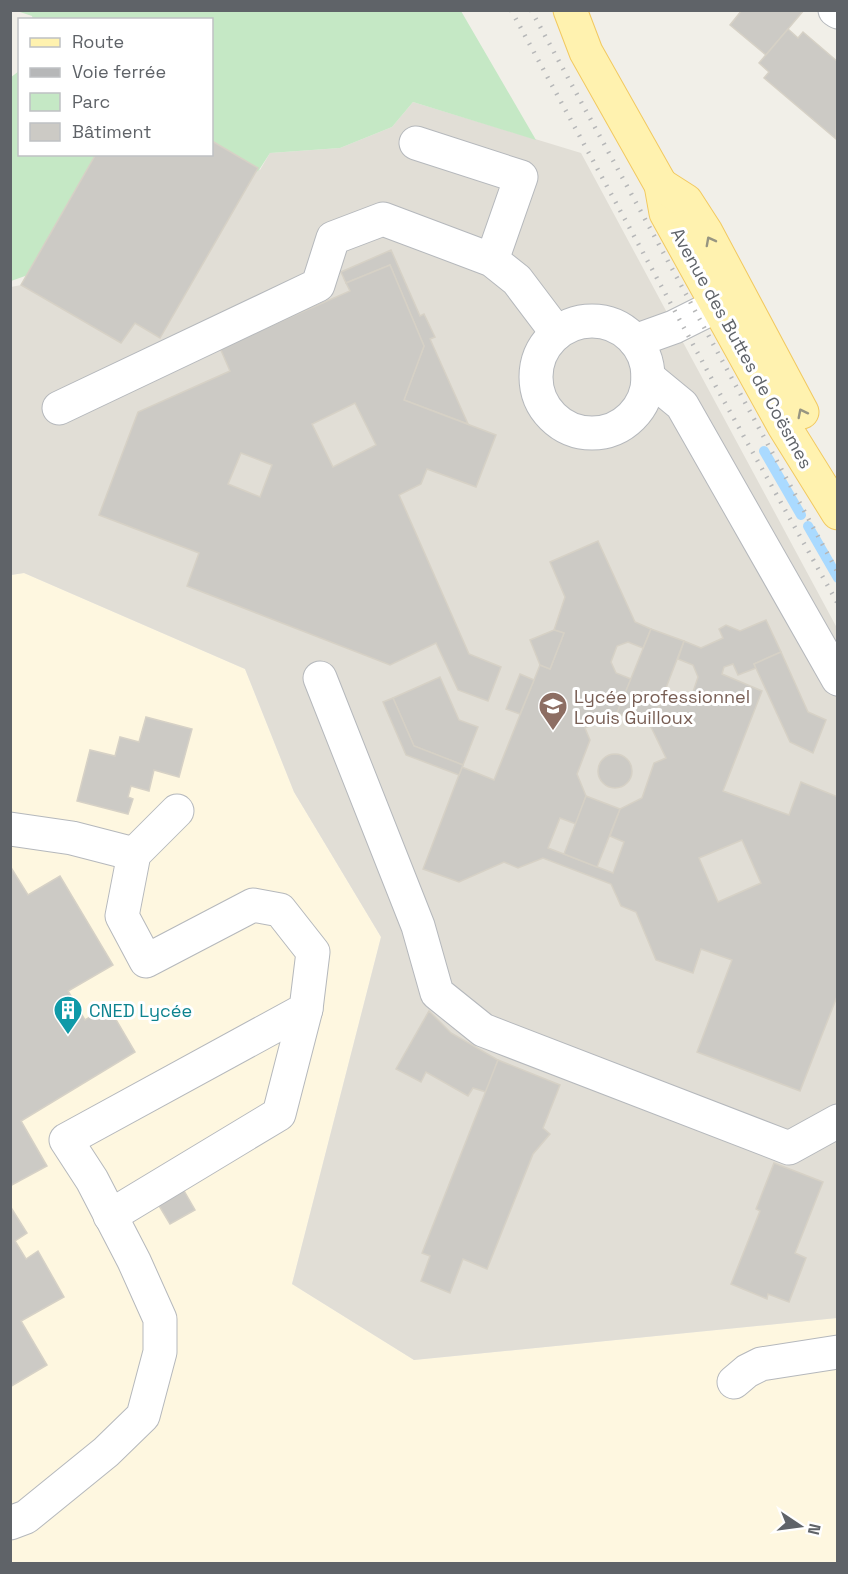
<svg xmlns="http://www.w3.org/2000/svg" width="848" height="1574" viewBox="0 0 848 1574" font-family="'Space Grotesk',sans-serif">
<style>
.commercial{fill:#fef7e0}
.education{fill:#e1ded6}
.green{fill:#c5e8c5}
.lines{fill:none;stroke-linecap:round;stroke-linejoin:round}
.stream{stroke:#aadaff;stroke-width:10}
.building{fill:#cccac5;stroke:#d6d1c6;stroke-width:1.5;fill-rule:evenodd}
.minor-casing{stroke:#b5b8bc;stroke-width:35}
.major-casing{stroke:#f2c960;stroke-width:35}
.minor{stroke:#fff;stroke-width:33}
.major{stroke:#fff2af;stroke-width:33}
.rail{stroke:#b6b7b8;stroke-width:4.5;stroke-dasharray:1.5 8;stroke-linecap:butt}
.oneway{stroke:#979581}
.labels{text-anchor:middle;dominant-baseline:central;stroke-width:6;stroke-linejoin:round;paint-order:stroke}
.street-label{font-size:18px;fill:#5f6368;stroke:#fff}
.education-label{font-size:18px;fill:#785e54;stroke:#fff;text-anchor:start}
.culture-label{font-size:18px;fill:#0d838f;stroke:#fff;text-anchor:start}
</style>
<rect width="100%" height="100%" fill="#f1efe8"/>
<path class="commercial" d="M24,573l221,96 49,123 87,145 -89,347 122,76 423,-42 1,245 -827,1 -1,-989z"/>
<path class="education" d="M413,102l168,51 256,475v690l-423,42 -122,-76 89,-347 -87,-145 -49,-123 -221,-96 -13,2v-288l10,-2 191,-131v-13l48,29 10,-17 70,-5 52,-21z"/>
<g class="green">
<path d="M17,11h444l75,129 -123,-38 -21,25 -52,21 -70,5 -11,17 -3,2 1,-4 -45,-27v-121h-179l-1,-4z"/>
<path d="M19,71l1,83 76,1 -68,120 -17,6 -1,-203z"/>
</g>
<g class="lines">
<g class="stream">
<path d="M764,451l37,64"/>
<path d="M808,526l30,52"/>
</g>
</g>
<g class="building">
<path d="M742,10h62l-38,45 -36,-30z"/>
<path d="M788,29l10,9 5,-6 35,30 -2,77 -72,-61 5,-6 -10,-9z"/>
<path d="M212,141l46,27 -98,170 -25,-15 -14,20 -100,-58 75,-131h116z"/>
<path d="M391,250l29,66 4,-2 11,23 -5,2 38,85 -64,-24 20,-54 -34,-81 -44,18 -5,-11z"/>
<path d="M390,265l34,81 -20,54 92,35 -20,52 -49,-18 -6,15 -22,11 70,159 32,13 -13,34 -30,-11 -22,-47 -46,22 -203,-79 12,-33 -100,-38 39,-103 92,-41 -10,-23 130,-57 -4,-8zM355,403l21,42 -43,22 -21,-43zM241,453l31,12 -12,32 -32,-13z"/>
<path d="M598,541l37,81 16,7 -8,19 -15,-6 -11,4 -6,16 5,11 15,6 -14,34 -32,15 5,12 -13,34 9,22 -10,28 -16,-6 -12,30 65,25 11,-31 -14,-6 10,-27 22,-11 12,-35 12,-5 -15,-31 14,-35 14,5 14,-5 5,-15 -5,-12 -15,-6 6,-18 17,7 22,-10 -4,-9 7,-4 14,6 26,-11 15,32 -27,12 2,4 -18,7 -5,-11 -9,3 -2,7 40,17 -39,100 66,24 12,-33 37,15v197l-38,97 -103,-39 35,-92 -31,-11 -8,24 -37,-13 -20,-48 -15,-6 -10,-22 -68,-26 -25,10 -14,-6 -45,20 -36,-13 39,-102 32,13 46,-115 10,4 14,-36 -10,-3 11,-33 -15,-35zM742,840l19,43 -43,19 -19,-44z"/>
<path d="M651,629l33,12 -33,86 -34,-14z"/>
<path d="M554,630l10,3 -14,36 -10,-4 -10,-25z"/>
<path d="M781,652l27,60 18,8 -13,33 -23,-11 -36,-78z"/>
<path d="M520,674l14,6 -14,34 -14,-5z"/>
<path d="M440,677l19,43 19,7 -15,38 -49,-19 -21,-48z"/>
<path d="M393,698l21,48 49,19 -4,10 -53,-20 -23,-53z"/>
<path d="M146,717l46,12 -13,48 -25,-7 -5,21 -18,-5 -3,11 5,2 -5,15 -51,-13 13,-51 25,6 5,-19 19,5z"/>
<circle cx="615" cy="771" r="17"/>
<path d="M586,796l34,13 -23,58 -33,-13z"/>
<path d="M10,866l18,29 32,-19 53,89 -45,26 17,29 23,-14 27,46 -114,69 26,45 -37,20z"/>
<path d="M429,1011l22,22 47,27 -12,32 -13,-4 -5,8 -42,-24 -5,10 -25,-13z"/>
<path d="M498,1060l62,25 -17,43 7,6 -17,20 -46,115 -24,-10 -13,34 -29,-12 9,-25 -8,-3z"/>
<path d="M774,1163l49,19 -28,71 11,5 -17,44 -21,-8 -1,5 -36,-15 29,-73 -4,-2z"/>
<path d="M183,1189l12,21 -25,14 -12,-20z"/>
<path d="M10,1206l17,27 -12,8 11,18 12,-8 26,46 -43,24 26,44 -37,22z"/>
</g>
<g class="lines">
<g class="minor-casing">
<g id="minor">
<path d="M835,10l3,2"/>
<path d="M416,143l105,34 -29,83"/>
<circle cx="592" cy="377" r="56"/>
<path d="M635,341l39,-14 44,-22"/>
<path d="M648,377l34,28 156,274"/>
<path d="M59,408l259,-123 15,-47 50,-19 109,41 25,20 40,53"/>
<path d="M320,678l98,248 19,67 46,37 306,118 49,-27"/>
<path d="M10,829l62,9 62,16"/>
<path d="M110,1216l169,-102 27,-105"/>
<path d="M734,1382l13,-11 14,-7 77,-12"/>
<path d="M10,1523l16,-6 80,-65 37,-36 17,-64v-33l-26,-58 -42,-81 -26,-40 240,-131 7,-57 -33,-42 -27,-5 -107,56 -24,-45 12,-62 43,-43"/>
</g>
</g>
<g class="major-casing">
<g id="major">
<path d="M570,10l16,42 75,133 5,28 118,213 54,87"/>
<path d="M661,185l25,16 20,31 96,180"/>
</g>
</g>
<use href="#minor" class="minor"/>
<use href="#major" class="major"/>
<g class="rail">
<path d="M511,10l209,384 118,210"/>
<path d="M531,10l307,563"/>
</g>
</g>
<defs><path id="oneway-chevron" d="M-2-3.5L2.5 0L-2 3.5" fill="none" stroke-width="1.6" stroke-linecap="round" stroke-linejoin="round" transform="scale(1.5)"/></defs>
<g class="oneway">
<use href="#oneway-chevron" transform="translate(710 241) rotate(-118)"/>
<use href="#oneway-chevron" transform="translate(802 413) rotate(-117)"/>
</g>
<defs>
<g id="school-pin" transform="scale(1.5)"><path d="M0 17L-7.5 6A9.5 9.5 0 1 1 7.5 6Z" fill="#8d6e63" stroke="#fff"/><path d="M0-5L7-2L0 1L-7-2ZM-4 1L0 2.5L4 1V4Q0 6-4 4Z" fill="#fff"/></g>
<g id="building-pin" transform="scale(1.5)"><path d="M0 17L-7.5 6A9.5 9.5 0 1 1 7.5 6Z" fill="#0f9aa8" stroke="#fff"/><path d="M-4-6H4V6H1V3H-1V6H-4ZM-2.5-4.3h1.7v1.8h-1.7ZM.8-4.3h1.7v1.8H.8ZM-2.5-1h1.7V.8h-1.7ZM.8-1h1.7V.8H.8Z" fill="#fff"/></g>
</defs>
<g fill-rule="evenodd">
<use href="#school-pin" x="553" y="706"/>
<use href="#building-pin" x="68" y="1010"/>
</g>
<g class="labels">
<g class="street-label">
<text transform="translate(742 348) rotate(61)">Avenue des Buttes de Coësmes</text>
</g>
<g class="education-label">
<text x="574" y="696">Lycée professionnel<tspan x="574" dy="21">Louis Guilloux</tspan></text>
</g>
<g class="culture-label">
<text x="89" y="1010">CNED Lycée</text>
</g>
</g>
<rect width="848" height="1574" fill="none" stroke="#5f6368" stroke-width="24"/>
<rect x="18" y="18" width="195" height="138" fill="#ffffff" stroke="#bfc1c3" stroke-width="1.5"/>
<rect x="30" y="38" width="30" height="9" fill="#fff2af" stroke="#bfc1c3" stroke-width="1.5"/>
<text x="72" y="48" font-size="18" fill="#5f6368">Route</text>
<rect x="30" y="68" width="30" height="9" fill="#b6b7b8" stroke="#bfc1c3" stroke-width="1.5"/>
<text x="72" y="78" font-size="18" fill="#5f6368">Voie ferrée</text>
<rect x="30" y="93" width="30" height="18" fill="#c5e8c5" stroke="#bfc1c3" stroke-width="1.5"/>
<text x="72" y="108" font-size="18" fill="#5f6368">Parc</text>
<rect x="30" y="123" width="30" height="18" fill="#cccac5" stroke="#bfc1c3" stroke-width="1.5"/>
<text x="72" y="138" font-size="18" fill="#5f6368">Bâtiment</text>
<g transform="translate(800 1526) rotate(103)" stroke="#ffffff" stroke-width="4.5" paint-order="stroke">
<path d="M0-4.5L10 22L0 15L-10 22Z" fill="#5f6368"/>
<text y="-9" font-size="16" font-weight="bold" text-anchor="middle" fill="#5f6368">N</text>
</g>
</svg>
